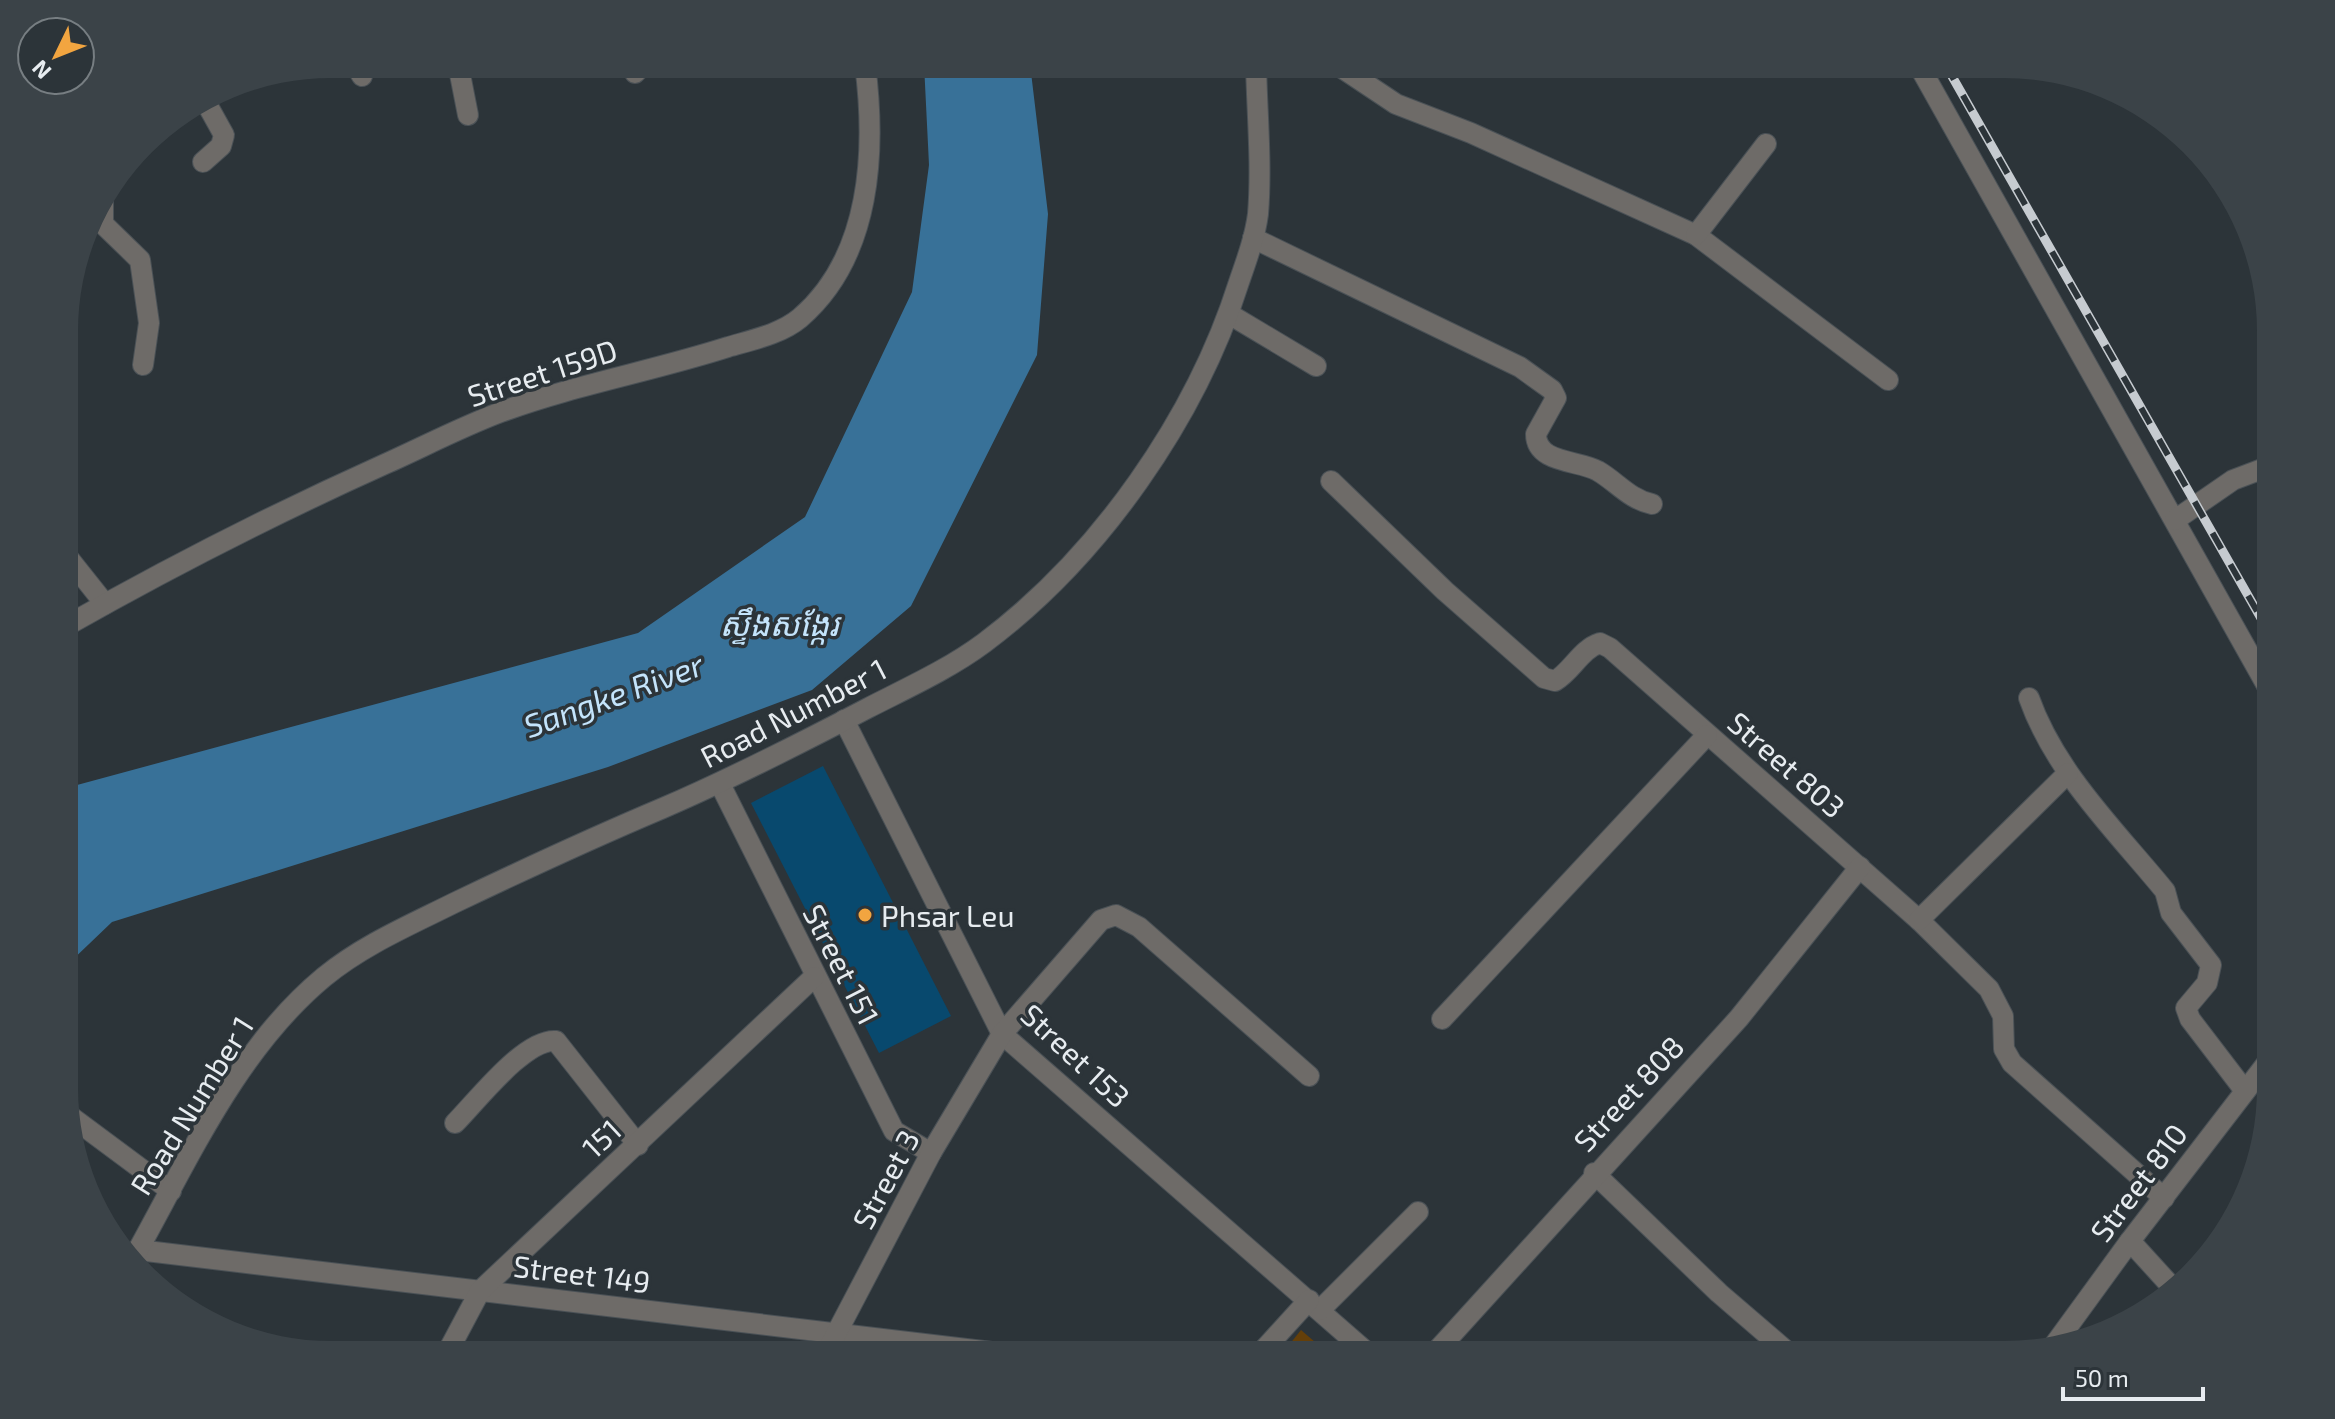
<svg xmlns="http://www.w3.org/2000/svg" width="2335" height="1419" viewBox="0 0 2335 1419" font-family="'Exo 2','Noto Sans Khmer',sans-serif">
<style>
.green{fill:#643f09}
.water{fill:#387198}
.building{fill:#08496e}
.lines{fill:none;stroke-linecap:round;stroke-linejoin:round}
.minor-casing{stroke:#4a5156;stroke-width:22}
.minor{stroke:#6e6b68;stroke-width:20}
.rail-casing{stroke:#c6cbd0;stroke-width:9}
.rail{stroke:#2c3439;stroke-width:6;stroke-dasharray:18;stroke-linecap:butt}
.poi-dot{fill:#f2a540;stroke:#2c3439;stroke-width:3}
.labels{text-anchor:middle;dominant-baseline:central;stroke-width:7;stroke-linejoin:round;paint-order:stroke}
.street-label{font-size:30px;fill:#e7ecf0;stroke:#2c3439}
.poi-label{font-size:30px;fill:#e7ecf0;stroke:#2c3439;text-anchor:start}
.water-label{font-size:32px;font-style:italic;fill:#c4e4fb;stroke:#2c3439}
</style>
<rect width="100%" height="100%" fill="#2c3439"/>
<path class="green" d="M1301,1330l29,25h-49z"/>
<path class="water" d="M924,64h106l18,150 -11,141 -126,251 -99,84 -204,77 -496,155 -46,44v-178l572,-155 167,-116 107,-225 17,-127z"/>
<path class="building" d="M823,766l128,250 -72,37 -128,-250z"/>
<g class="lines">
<g class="minor-casing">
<g id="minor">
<path d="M355,64l7,12"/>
<path d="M458,64l10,51"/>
<path d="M1336,64l60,40 75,29 225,102 192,145"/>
<path d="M1918,64l352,627"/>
<path d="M635,73l9,-9"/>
<path d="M203,162l18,-16 3,-11 -20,-36"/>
<path d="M103,198v26l37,36 9,63 -6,42"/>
<path d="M1696,235l70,-91"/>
<path d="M1253,238l267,129 32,23 4,8 -20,36c0,30 44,26 62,37 19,11 31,28 54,33"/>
<path d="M1229,314l87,52"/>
<path d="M1331,481l114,110 99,87 11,3c17,-10 26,-32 45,-38l10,5 309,272 70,69 14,27 1,33 8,14 152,135"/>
<path d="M2175,520l58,-40 37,-14"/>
<path d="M66,555l39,49"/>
<path d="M66,626c104,-59 210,-113 319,-162 38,-17 76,-37 116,-52 73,-27 152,-41 227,-65 24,-7 53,-13 72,-29 72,-62 76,-168 65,-254"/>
<path d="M2029,698c26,74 87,133 136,193l6,22 40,52 -4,18 -21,25 4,11 55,72"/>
<path d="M844,720l158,314 368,321"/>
<path d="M720,784l174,347 37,22"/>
<path d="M1919,920l149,-147"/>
<path d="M1442,1019l265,-284"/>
<path d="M66,1113l105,78"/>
<path d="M455,1123c22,-22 70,-85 101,-82l82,104"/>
<path d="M1594,1173l125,120 72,62"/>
<path d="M2130,1241l41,45"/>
<path d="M138,1250l880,105"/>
<path d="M133,1259c55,-98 103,-209 191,-282 39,-32 86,-52 130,-74 69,-33 138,-65 209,-95 70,-30 138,-65 205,-100 39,-20 81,-39 116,-65 115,-86 212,-225 255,-361 8,-23 16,-45 19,-68 4,-49 -1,-101 -2,-150"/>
<path d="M1320,1310l98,-98"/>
<path d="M2055,1344l75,-103 140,-182"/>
<path d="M446,1355l34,-64 334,-314"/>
<path d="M825,1355l106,-202 71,-119 99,-114 15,-5 23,12 170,149"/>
<path d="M1259,1355l50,-55"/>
<path d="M1433,1355l306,-337 121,-151"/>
</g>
</g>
<use href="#minor" class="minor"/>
<g class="rail-casing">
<path id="rail" d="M1945,64l325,570"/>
</g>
<use href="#rail" class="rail"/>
</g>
<circle class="poi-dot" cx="865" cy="915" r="8"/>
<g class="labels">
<g class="street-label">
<text transform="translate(542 372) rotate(-18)">Street 159D</text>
<text transform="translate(793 712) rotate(-27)">Road Number 1</text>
<text transform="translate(1787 764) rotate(41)">Street 803</text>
<text transform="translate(842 964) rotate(63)">Street 151</text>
<text transform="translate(1076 1055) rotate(43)">Street 153</text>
<text transform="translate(1628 1093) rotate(-47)">Street 808</text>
<text transform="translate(191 1105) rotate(-58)">Road Number 1</text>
<text transform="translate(601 1138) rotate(-43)">151</text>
<text transform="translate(885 1179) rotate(-62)">Street 3</text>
<text transform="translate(2138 1182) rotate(-53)">Street 810</text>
<text transform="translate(582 1273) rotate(7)">Street 149</text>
</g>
<g class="poi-label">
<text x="881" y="915">Phsar Leu</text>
</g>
<g class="water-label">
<text x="779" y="623">ស្ទឹងសង្កែរ</text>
<text transform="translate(613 694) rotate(-20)">Sangke River</text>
</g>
</g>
<path d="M0 0H2335V1419H0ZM331 78H2004A253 253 0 0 1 2257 331V1088A253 253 0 0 1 2004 1341H331A253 253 0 0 1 78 1088V331A253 253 0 0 1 331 78Z" fill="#3b4348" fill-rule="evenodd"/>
<g transform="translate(56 56) rotate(227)"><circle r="38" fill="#2c3439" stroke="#777e82" stroke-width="2"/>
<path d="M0-6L14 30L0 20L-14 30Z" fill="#f2a540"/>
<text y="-12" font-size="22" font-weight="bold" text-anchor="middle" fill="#e7ecf0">N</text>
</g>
<path d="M2063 1387v12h140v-12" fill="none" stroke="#e7ecf0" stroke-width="4"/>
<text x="2075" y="1387" font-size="24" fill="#e7ecf0" stroke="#2c3439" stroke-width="6" paint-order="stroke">50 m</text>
</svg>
